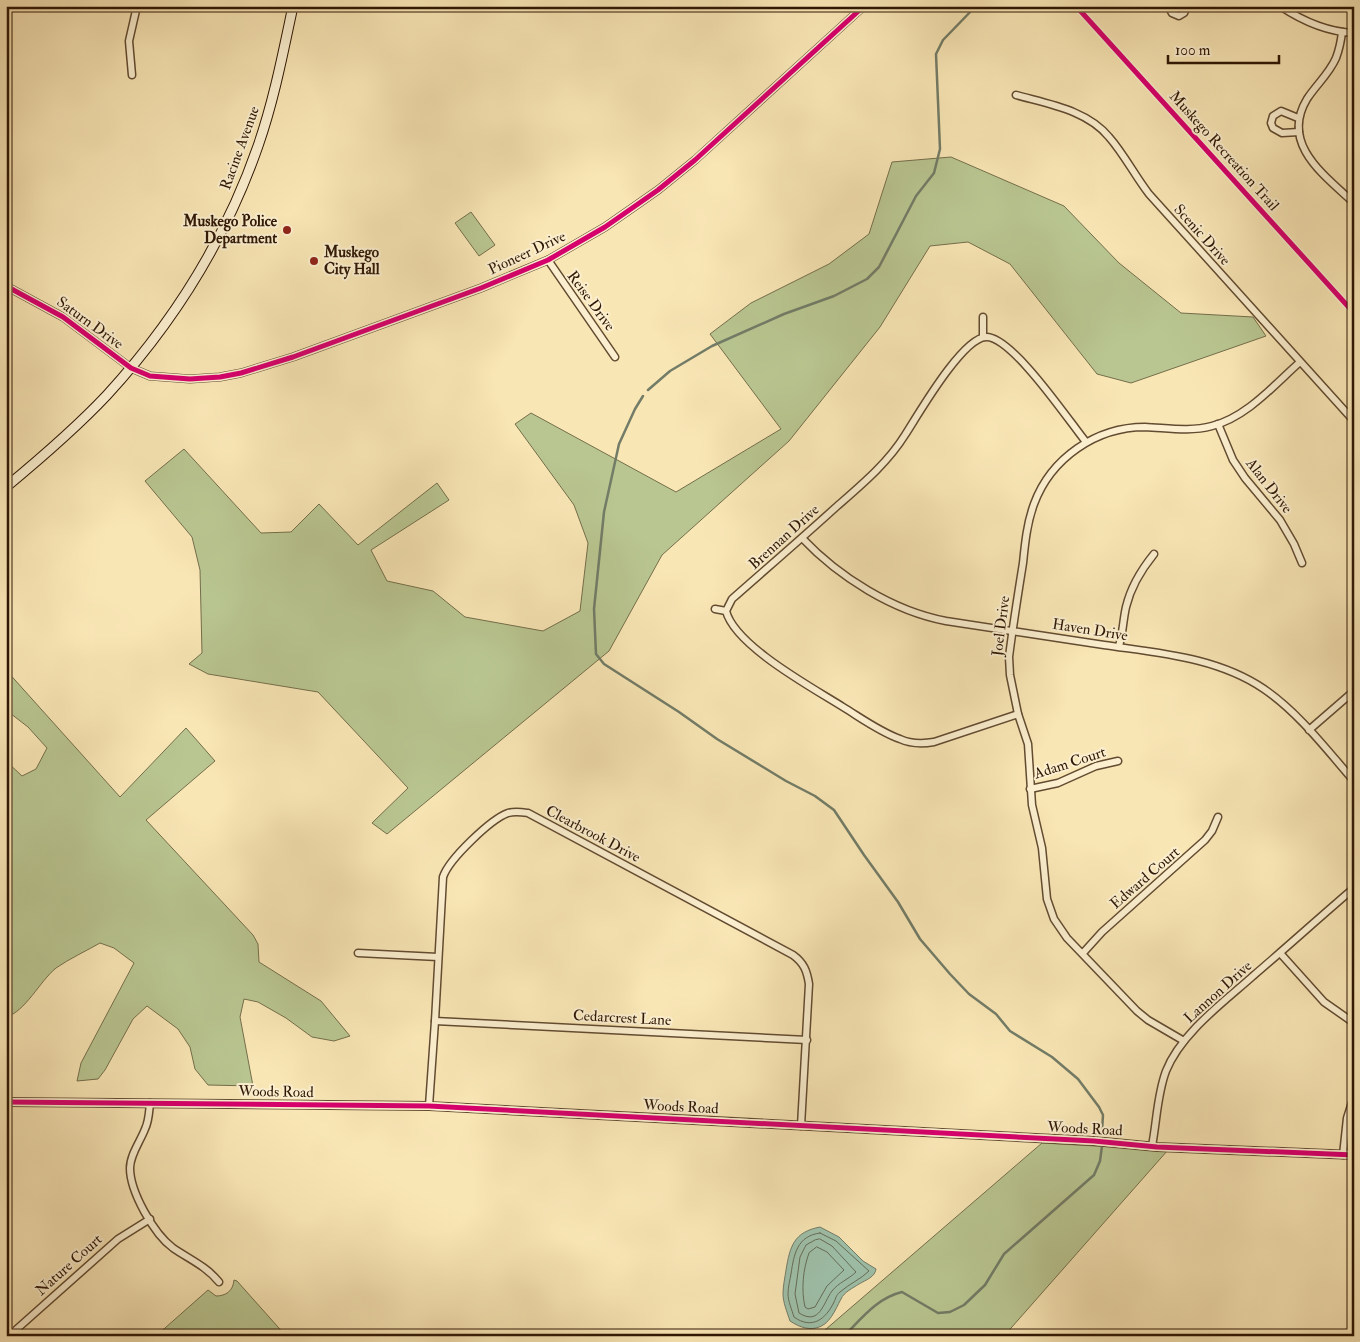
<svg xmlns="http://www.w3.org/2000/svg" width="1360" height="1342" viewBox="0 0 1360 1342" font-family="'IM FELL Double Pica',serif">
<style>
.green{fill:#b9c691;stroke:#746e4b}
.water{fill:#9ec0a9;stroke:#727c67}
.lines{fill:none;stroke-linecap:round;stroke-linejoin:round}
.shore{stroke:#666c57;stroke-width:1}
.stream{stroke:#727c67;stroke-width:2.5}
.minor-casing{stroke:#624b31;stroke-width:9}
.tertiary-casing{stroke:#624b31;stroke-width:10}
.secondary-casing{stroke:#2f1705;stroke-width:11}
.minor{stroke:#fbefcf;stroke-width:6}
.tertiary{stroke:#fbefcf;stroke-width:8}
.secondary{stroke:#fbefcf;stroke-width:9}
.cycleway-casing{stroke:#fbefcf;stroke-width:8}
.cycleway{stroke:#d6006c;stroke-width:5}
.poi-dot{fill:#8f2418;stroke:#fbefcf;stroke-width:2}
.labels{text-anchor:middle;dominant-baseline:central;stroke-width:4;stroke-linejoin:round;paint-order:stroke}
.street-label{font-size:15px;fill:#2f1705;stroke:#fbefcf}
.poi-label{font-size:15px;font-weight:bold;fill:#2f1705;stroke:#fbefcf;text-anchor:end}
</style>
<rect width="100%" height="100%" fill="#f9e6b5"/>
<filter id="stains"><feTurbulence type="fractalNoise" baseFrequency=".004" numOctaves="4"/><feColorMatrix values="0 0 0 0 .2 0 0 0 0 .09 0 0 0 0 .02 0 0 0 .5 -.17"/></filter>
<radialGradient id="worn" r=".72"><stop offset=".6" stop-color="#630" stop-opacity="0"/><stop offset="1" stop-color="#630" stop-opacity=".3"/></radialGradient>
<g class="green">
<path d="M951,157l113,49 55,57 62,50 72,4 13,19 -135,47 -34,-9 -87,-110 -42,-22 -38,4 -50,81 -91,114 -127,114 -53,96 -222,183 -15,-11 36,-35 -90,-96 -110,-18 -19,-10 13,-11 -2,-83 -8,-33 -47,-56 39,-32 77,84 30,-1 28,-28 39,41 79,-62 12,17 -78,50 16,31 46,10 32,26 78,14 37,-20 8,-68 -14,-38 -59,-81 16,-11 145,79 105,-63 -71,-95 41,-31 78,-39 40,-30 23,-72z"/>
<path d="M471,212l24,33 -16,11 -24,-33z"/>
<path d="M6,670l114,127 66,-69 29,33 -69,59 107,115 5,9 1,18 62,39 29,35 -16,5 -22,-4 -26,-19 -28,-16 -14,-3 -4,18 13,69 -45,-1 -13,-16 -5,-22 -12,-18 -31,-23 -14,13 -28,51 -7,9 -21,2 4,-18 53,-100 -20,-15 -14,-5c-14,8 -31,16 -44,25 -16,13 -31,44 -50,49v-256l16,15 14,-7 11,-21 -19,-21 -22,-17z"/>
<path d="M1042,1143l126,7 -164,186h-186z"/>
<path d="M234,1280l3,1 49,55h-130l52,-46 8,6c10,0 17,-5 18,-16z"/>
</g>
<path class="water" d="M820,1227l19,10 24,24 13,8c-1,8 -10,11 -17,15 -6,4 -15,8 -18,15 -6,11 -11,26 -25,29 -10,2 -18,-2 -26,-7 -3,-9 -7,-19 -7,-27 0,-8 2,-17 3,-24 4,-24 8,-38 34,-43z"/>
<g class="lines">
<g class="shore">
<path d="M820,1233l16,8 33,30c-8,8 -20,13 -29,21 -4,3 -4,6 -6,10 -8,17 -22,28 -40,15 -2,-7 -6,-16 -6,-23 0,-7 2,-14 3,-20 3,-20 6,-38 29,-41z"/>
<path d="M820,1239l12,7 24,26c-7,7 -18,11 -24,19 -9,12 -12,35 -33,22l-4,-19 5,-37 6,-12 9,-5z"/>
<path d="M817,1247l10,5 17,18 -17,16 -12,21 -7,2 -3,-2c-4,-17 -2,-38 4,-54z"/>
</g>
<g class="stream">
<path d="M648,390l22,-19 42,-25 72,-32 50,-18 33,-17 12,-12 37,-71 18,-23 6,-24 -4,-95 7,-14 33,-34"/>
<path d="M643,396l-8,13 -16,35 -15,68 -10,97 2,45 8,10 75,48 38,27 69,42 29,15 19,14 30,45 34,47 22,37 30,35 19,20 27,20 14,17 42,26 26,22 21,28 4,8 -1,17"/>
<path d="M844,1336c18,-18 33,-38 58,-44l36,21 12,-1 14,-7 21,-20 19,-31 90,-79 6,-14 2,-15"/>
</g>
<g class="minor-casing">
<g id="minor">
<path d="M1168,6l4,7 7,3 5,-3 3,-7"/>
<path d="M1280,6c21,14 48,26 74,27"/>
<path d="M1342,32c-1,9 -3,18 -6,26 -7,16 -20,27 -29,41 -27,45 17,76 47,104"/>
<path d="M132,75l-3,-34 8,-35"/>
<path d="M1016,95c32,9 71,15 93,42 15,17 26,39 40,57l205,227"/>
<path d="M1298,118l-17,-7 -8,5 -2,7 2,5 9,5 17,-1"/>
<path d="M548,260l67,97"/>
<path d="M6,286l57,31 68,51 19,8 40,3 30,-2 21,-4 52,-16 188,-69 67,-28 57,-33 53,-37 37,-30 169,-154"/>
<path d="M983,337v-20"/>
<path d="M1218,424l15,36 12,18 35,42 14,24 8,19"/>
<path d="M802,538c37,39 91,73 144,83 53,8 105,16 158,24 54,8 113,12 160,44 35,24 62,60 90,92"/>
<path d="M715,609l11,2"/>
<path d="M1119,646c4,-13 4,-26 7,-39 5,-21 15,-37 28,-53"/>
<path d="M1018,714l-84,28c-12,2 -23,2 -34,-3 -20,-7 -39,-21 -57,-32 -30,-19 -108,-61 -117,-96l6,-12c34,-30 69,-60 103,-91 25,-22 52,-44 70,-73 13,-20 57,-97 81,-98 26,-1 83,84 100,105"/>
<path d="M1309,730l45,-39"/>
<path d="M1030,789l28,-6 38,-17 22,-5"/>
<path d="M358,953l80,4"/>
<path d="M1083,953l19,-21 103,-92 7,-9 6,-14"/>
<path d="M1280,953l44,49 30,21"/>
<path d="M435,1021l372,19"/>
<path d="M1184,1041l-36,-21 -11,-9 -70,-73 -13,-19 -7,-20 -5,-51 -10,-43 -4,-61 -10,-30 -8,-39 -1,-18c4,-32 9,-63 14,-94 2,-20 4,-40 11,-59 17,-46 62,-77 111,-77 23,1 45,5 67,-1 35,-9 62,-41 88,-64"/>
<path d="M150,1103c-1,9 -1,18 -5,26 -5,13 -15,26 -15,39 0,24 24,66 43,80 16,11 33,18 46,34"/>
<path d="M429,1106l6,-85 8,-144c6,-18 48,-58 65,-64 7,-2 13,-1 20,0l265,142c11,8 14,16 16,29l-8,142"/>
<path d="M1152,1146c5,-26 5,-51 14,-75 15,-38 58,-69 87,-95 34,-29 67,-59 101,-88"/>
<path d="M1343,1155l4,-37 7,-22"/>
<path d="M9,1336l109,-97 32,-20"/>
</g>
</g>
<g class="tertiary-casing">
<path id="tertiary" d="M6,1102l423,4 665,35 63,6 197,8"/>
</g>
<g class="secondary-casing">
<path id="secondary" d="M6,487c35,-29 70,-59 101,-92 66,-72 119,-157 151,-249 16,-46 25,-93 35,-140"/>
</g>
<use href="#minor" class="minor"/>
<use href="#tertiary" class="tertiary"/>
<use href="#secondary" class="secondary"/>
<g class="cycleway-casing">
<g id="cycleway">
<path d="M1076,6l278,307"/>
<path d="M6,286l57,31 68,51 19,8 40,3 30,-2 21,-4 52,-16 188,-69 67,-28 57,-33 53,-37 37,-30 169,-154"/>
<path d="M6,1102l423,4 665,35 63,6 197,8"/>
</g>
</g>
<use href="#cycleway" class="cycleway"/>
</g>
<g class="poi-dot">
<circle cx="287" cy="230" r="5"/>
<circle cx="314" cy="261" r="5"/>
</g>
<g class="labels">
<g class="street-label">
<text transform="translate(240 148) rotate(-70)">Racine Avenue</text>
<text transform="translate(1224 151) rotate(48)">Muskego Recreation Trail</text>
<text transform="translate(1202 235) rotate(48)">Scenic Drive</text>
<text transform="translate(527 253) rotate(-25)">Pioneer Drive</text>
<text transform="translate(591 301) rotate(54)">Reise Drive</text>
<text transform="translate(90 323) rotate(36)">Saturn Drive</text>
<text transform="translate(1269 486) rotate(52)">Alan Drive</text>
<text transform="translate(784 537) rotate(-42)">Brennan Drive</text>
<text transform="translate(1001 626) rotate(-83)">Joel Drive</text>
<text transform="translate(1090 630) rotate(9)">Haven Drive</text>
<text transform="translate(1070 763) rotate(-18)">Adam Court</text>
<text transform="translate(593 834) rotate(28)">Clearbrook Drive</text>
<text transform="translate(1145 878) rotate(-41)">Edward Court</text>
<text transform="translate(1218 992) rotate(-42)">Lannon Drive</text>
<text transform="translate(622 1018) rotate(3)">Cedarcrest Lane</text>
<text transform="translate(276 1092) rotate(1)">Woods Road</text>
<text transform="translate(681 1107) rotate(3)">Woods Road</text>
<text transform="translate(1085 1129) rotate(3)">Woods Road</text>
<text transform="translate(69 1265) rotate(-42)">Nature Court</text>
</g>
<g class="poi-label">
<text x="277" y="221">Muskego Police<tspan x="277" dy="17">Department</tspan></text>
<text x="324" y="252" text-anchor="start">Muskego<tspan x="324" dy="17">City Hall</tspan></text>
</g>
</g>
<rect width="1360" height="1342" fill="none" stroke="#f9e6b5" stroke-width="25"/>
<rect x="8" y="8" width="1345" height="1327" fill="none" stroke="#2f1705" stroke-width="2.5"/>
<rect x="12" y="12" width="1335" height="1317" fill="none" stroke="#2f1705"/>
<path d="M1168 55v8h111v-8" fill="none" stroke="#2f1705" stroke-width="2.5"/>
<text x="1175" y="55" font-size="15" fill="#2f1705" stroke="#fbefcf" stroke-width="4" paint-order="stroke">100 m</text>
<rect width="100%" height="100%" filter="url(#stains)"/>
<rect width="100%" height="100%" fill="url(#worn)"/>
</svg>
